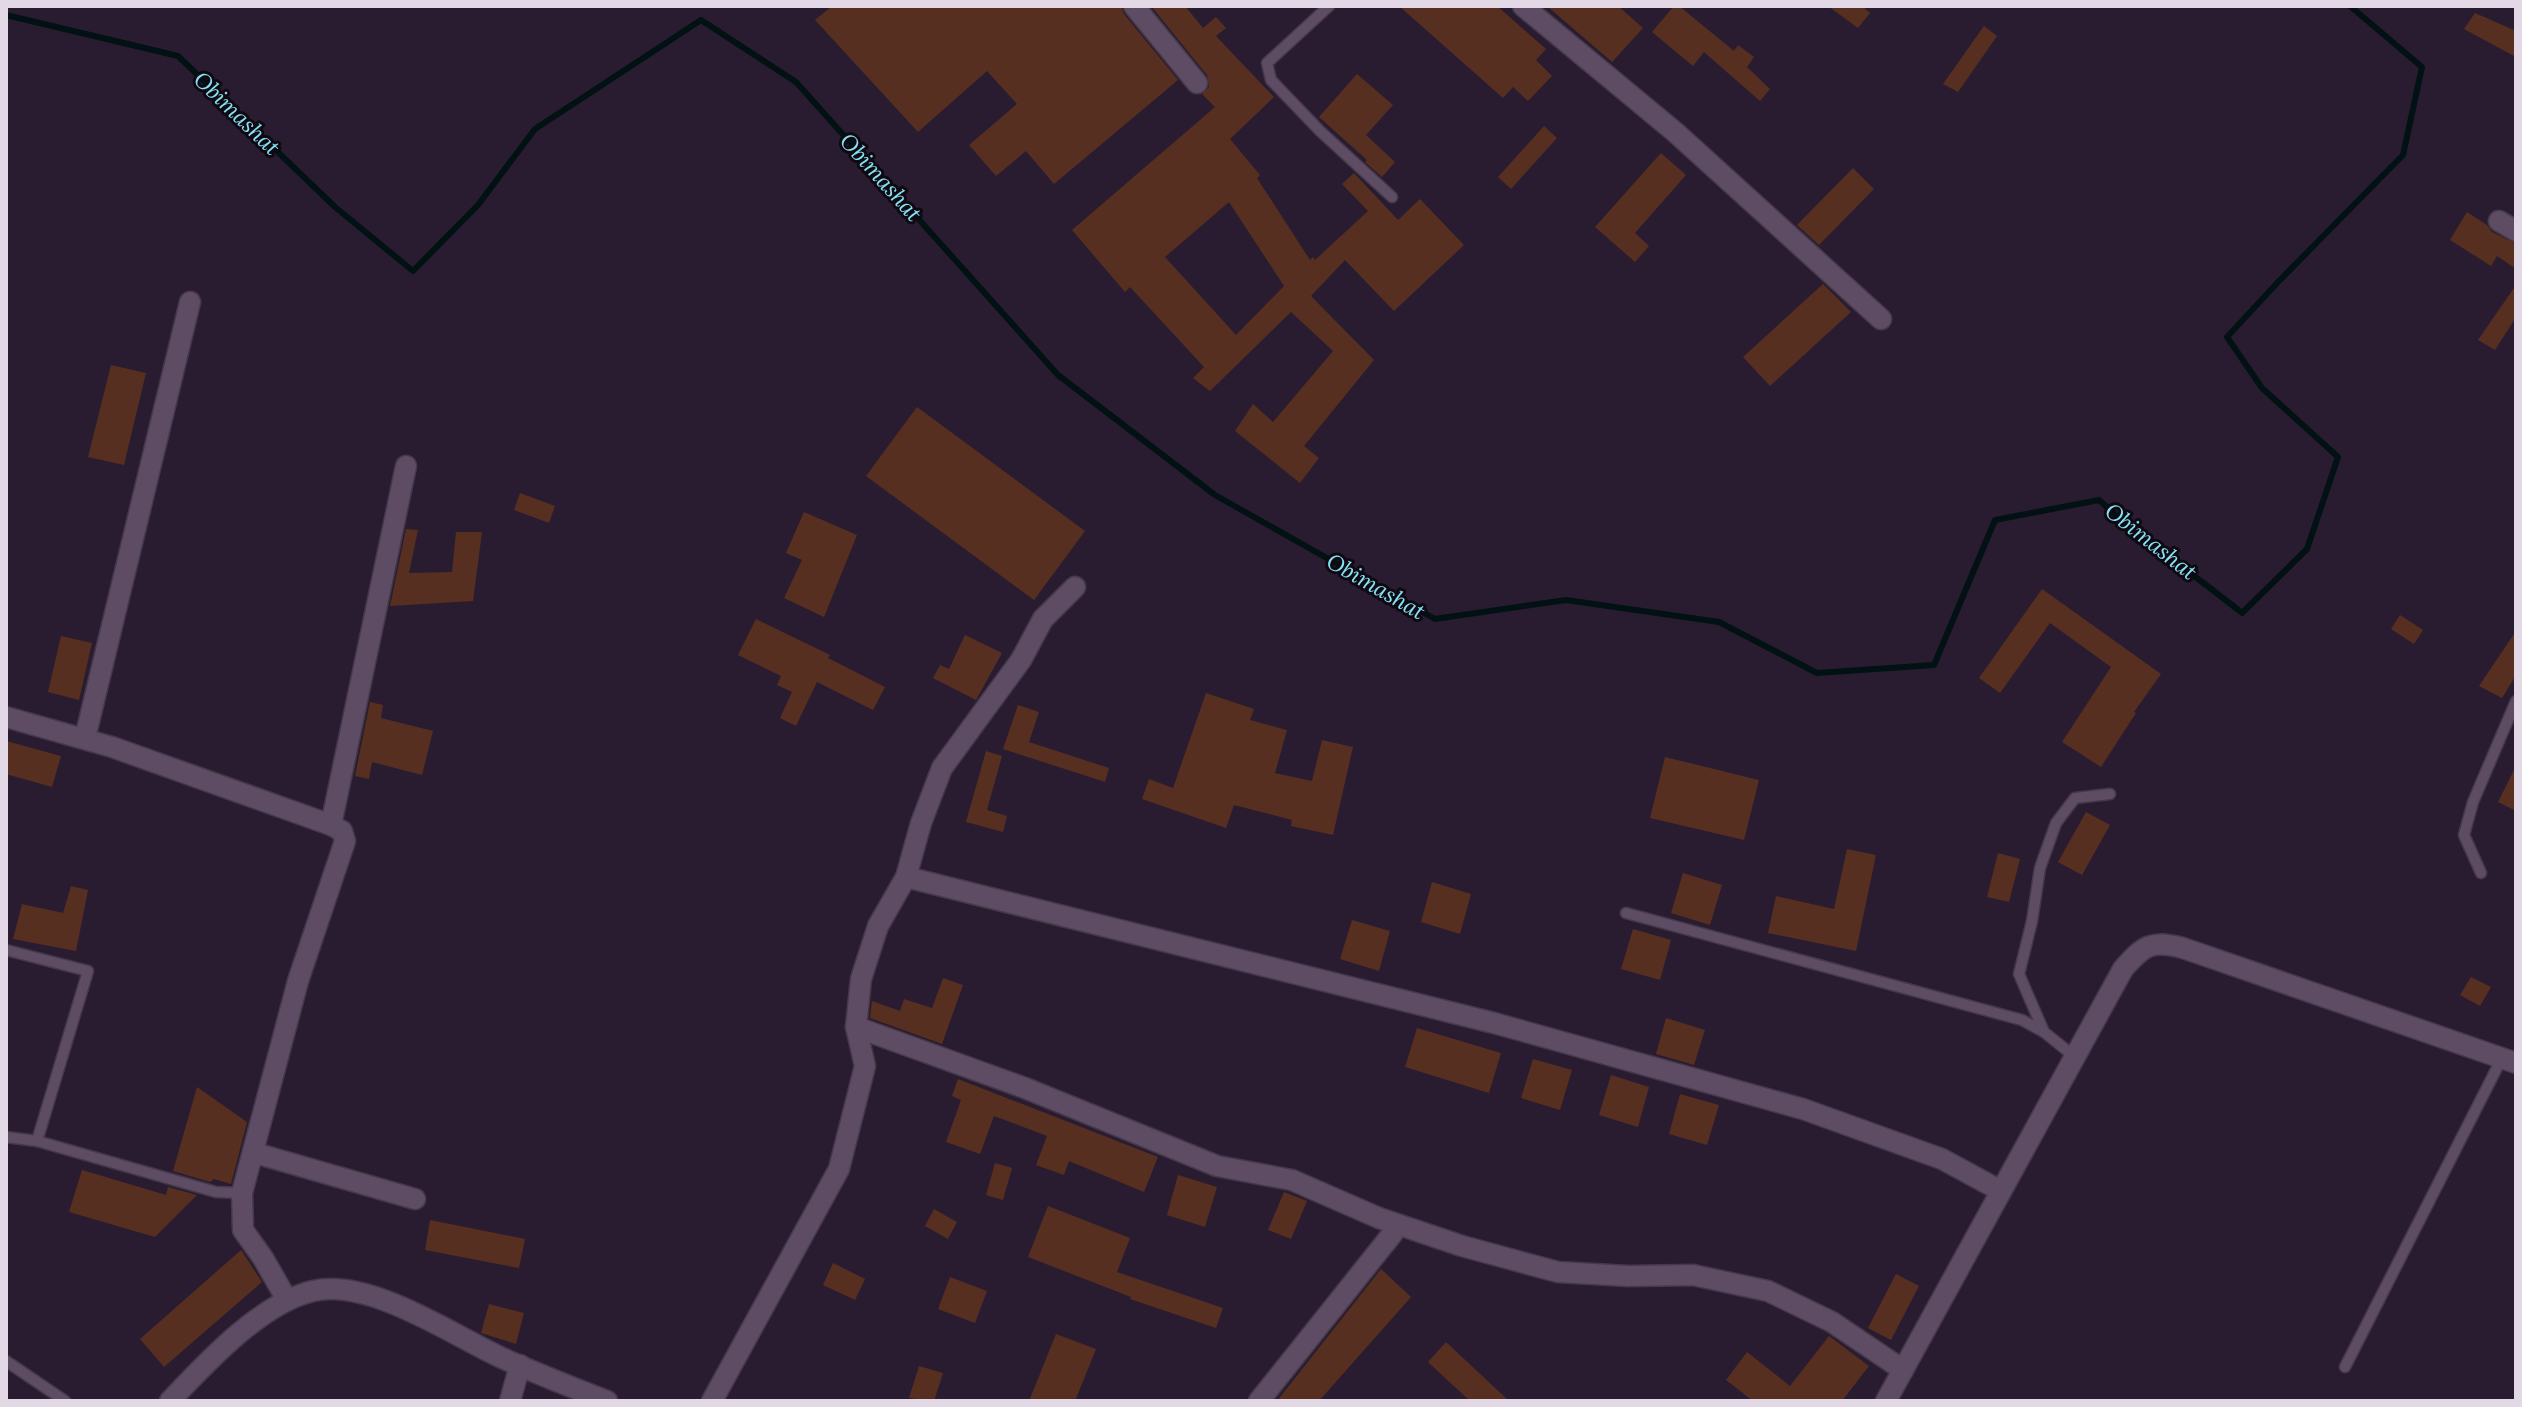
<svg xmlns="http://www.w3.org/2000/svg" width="2522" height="1407" viewBox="0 0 2522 1407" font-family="Lora,serif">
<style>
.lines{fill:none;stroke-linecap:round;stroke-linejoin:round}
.stream{stroke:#021114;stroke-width:6}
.building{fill:#562f21;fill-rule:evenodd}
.service-casing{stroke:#453849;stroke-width:13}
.minor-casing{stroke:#453849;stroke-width:23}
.service{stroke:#5d4c64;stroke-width:10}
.minor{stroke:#5d4c64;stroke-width:20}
.labels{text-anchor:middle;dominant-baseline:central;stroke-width:6;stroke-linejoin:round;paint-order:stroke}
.water-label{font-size:22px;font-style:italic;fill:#86e3f6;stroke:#0f0912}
</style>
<rect width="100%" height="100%" fill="#2a1c30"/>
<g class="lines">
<path class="stream" d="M6,15l172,41 157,151 78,64 65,-66 57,-76 166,-109 95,62 262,293 157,120 220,124 131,-19 153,22 98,51 117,-8 61,-145 104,-20c45,41 96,75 143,113l65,-64 31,-92 -76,-69 -35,-51 52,-56 124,-126 19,-88 -72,-61"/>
</g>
<g class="building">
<path d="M832,6h289l3,8 54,66 -124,104 -28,-33 -30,25 -27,-31 48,-41 -30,-33 -69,61 -103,-112z"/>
<path d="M1151,6h34l18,22 13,-11 10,11 -10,8 58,61 -44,42 30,36 -3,3 53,82 3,-3 2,3 53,-49 -26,-27 12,-11 44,47 22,-21 44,46 -70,66 -49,-51 -34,36 63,64 -70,86 15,12 -19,25 -65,-52 18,-27 20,18 60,-71 -42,-39 -81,79 -17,-13 11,-11 -74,-80 -5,5 -53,-62 143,-123 -13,-13 7,-7 -2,-12zM1229,202l55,84 -48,49 -71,-78z"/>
<path d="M1399,6h98l49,43 -10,11 16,16 -24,25 -15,-14 -10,11z"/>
<path d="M1547,6h71l25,22 -31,34z"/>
<path d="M1674,6h5l55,45 4,-6 16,12 -7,10 23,22 -10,12 -56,-49 -11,14 -41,-34z"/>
<path d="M1828,6h34l8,7 -12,15z"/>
<path d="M2475,13l41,18v26l-52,-28z"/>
<path d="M1984,26l13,10 -39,56 -15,-8z"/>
<path d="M1357,74l36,31 -27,30 29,27 -13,15 -17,-15 2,-2 -48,-43z"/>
<path d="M1544,126l13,12 -46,51 -13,-12z"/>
<path d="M1661,153l25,22 -51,58 14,13 -14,16 -40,-35z"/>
<path d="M1853,168l21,21 -55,56 -22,-20z"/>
<path d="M2467,212l20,13 5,7 24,12v25l-19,-13 -6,10 -41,-26z"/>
<path d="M1823,284l28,28 -81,74 -27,-29z"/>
<path d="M2516,285v32l-21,33 -17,-10z"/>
<path d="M111,365l35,8 -22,92 -36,-8z"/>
<path d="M917,407l168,124 -51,69 -168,-124z"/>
<path d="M520,493l35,13 -6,17 -35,-13z"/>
<path d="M804,512l53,23 -33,82 -40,-19 18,-38 -16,-7z"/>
<path d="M406,529l12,1 -9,43 43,-1 4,-40h26l-9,69 -83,5z"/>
<path d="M2042,589l119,85 -27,38 2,1 -35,54 -39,-25 49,-75 -61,-44 -50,70 -21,-15z"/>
<path d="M2400,615l23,15 -9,14 -23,-15z"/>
<path d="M756,619l74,36 -2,3 57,29 -12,23 -56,-28 -21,44 -16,-8 12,-26 -15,-7 4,-9 -43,-21z"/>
<path d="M2516,631v44l-14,23 -23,-12z"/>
<path d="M965,635l37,18 -26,47 -43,-22 7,-13 9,4z"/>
<path d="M61,636l31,7 -13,57 -31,-8z"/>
<path d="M1206,693l48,16 -4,11 37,10 -12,43 37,8 10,-41 31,7 -20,88 -42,-9 1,-6 -58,-15 -8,23 -84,-29 7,-20 24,9z"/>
<path d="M370,702l13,3 -2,13 52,13 -11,44 -50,-13 -3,17 -14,-3z"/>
<path d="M1018,705l21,7 -10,30 80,26 -4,14 -102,-33z"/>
<path d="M6,741l55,15 -9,31 -46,-13z"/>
<path d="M986,751l16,5 -15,54 20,6 -4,16 -37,-10z"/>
<path d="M1665,757l94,23 -15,60 -94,-22z"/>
<path d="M2516,766v45l-18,-9z"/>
<path d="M2086,812l24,13 -28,50 -24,-13z"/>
<path d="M1847,849l29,6 -20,96 -88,-18 8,-37 58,13z"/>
<path d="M1998,853l22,6 -11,43 -22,-5z"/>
<path d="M1683,873l39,12 -12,40 -39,-12z"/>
<path d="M1432,882l39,12 -11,40 -39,-12z"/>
<path d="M71,886l17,4 -12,61 -63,-12 9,-35 41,9z"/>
<path d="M1352,920l38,11 -11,40 -39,-12z"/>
<path d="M1633,929l38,11 -11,40 -39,-11z"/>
<path d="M2471,977l20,10 -11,19 -20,-11z"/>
<path d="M943,978l20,7 -21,59 -72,-26 2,-17 28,10 4,-12 28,9z"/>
<path d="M1666,1018l39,12 -11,35 -38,-11z"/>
<path d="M1417,1028l84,25 -12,40 -84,-26z"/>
<path d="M1533,1059l39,11 -12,40 -39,-12z"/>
<path d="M1611,1075l38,12 -11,40 -39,-12z"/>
<path d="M958,1079l200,78 -14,35 -75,-31 -5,14 -28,-10 11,-29 -53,-20 -14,38 -34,-12 15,-42 -9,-4z"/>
<path d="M197,1087l50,35 -16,62 -17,-5 -4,3 -37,-11z"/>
<path d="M1680,1094l39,11 -12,40 -38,-11z"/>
<path d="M995,1163l17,5 -9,32 -17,-5z"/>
<path d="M82,1170l84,25 2,-8 29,8 -42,42 -86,-25z"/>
<path d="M1178,1175l39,12 -12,40 -38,-12z"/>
<path d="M1284,1192l23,9 -16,38 -23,-9z"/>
<path d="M1048,1206l82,32 -13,34 106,36 -7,20 -86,-29 1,-2 -103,-40z"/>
<path d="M934,1209l23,13 -9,17 -23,-13z"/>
<path d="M430,1220l95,19 -6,29 -94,-18z"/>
<path d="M241,1250l21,32 -98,85 -24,-28z"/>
<path d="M833,1263l32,16 -10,21 -32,-15z"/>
<path d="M1381,1269l30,28 -92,104h-42z"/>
<path d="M1896,1274l23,12 -28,54 -23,-12z"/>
<path d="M950,1277l37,14 -12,32 -37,-14z"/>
<path d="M489,1304l35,9 -8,31 -35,-11z"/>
<path d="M1056,1334l40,15 -21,52h-46z"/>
<path d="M1829,1336l40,30 -27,35h-89l-27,-21 21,-28 43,34z"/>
<path d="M1446,1342l63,59h-39l-42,-39z"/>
<path d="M919,1366l24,7 -9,28 -25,-3z"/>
</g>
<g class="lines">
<g class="service-casing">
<g id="service">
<path d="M1329,6l-62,57 4,17 49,51 72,66"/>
<path d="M2481,873l-17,-38 9,-33 43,-101"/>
<path d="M1626,913l396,107 22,12 31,25"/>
<path d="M6,950l82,21 -51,170 -31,-4"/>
<path d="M2044,1032l-25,-58 13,-53 8,-53 16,-45 19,-25 35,-4"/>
<path d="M37,1141l179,51 26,1"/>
<path d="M6,1361l59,40"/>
<path d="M2345,1367l157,-309"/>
</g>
</g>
<g class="minor-casing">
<g id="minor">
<path d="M1134,6l63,77"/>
<path d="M1523,6l152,126 206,187"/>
<path d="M2499,221l17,10"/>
<path d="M6,717l106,30 219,78 11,6 3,10 -47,140 -56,212 1,37 20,28 24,42"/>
<path d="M85,738l105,-436"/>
<path d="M331,825l75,-359"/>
<path d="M906,877l588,146 309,86 139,50 59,32"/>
<path d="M856,1027l169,61 192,78 75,14 87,38 83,28 96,26 70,4 65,-1 75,16 64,31 71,48"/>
<path d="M255,1153l160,46"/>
<path d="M170,1401c36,-38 91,-98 143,-110 56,-13 138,43 187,66 35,16 71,30 107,44"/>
<path d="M510,1401l10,-36"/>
<path d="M712,1401l127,-232 26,-103 -9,-39 5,-48 17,-53 28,-49 15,-54 21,-55 79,-108 22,-41 32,-32"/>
<path d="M1259,1401l134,-168"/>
<path d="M1886,1401l237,-432c21,-24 28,-29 60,-21l333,115"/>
</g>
</g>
<use href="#service" class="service"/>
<use href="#minor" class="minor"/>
</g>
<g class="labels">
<g class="water-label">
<text transform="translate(237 113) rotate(44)">Obimashat</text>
<text transform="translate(881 177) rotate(48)">Obimashat</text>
<text transform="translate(2151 541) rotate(38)">Obimashat</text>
<text transform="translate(1376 586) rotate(30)">Obimashat</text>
</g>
</g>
<rect width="2522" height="1407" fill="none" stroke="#e2d8e6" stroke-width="16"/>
</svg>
